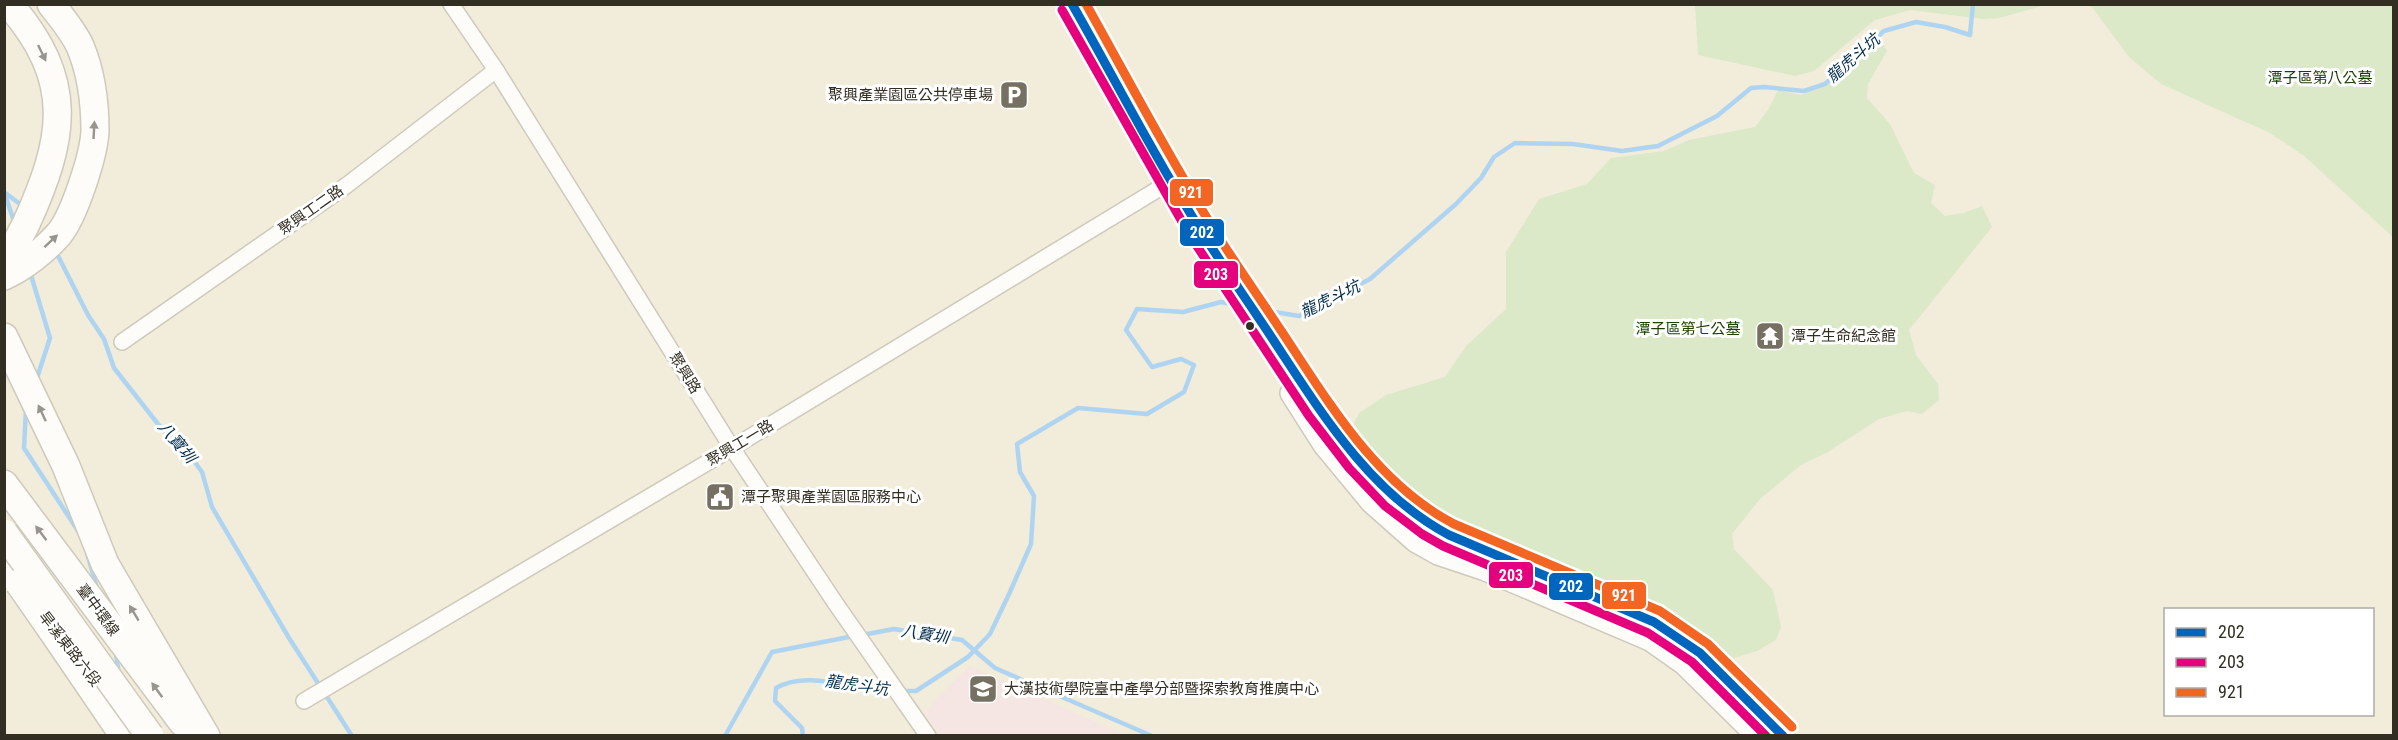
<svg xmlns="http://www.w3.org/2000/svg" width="2398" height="740" viewBox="0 0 2398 740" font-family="'Roboto Condensed','Noto Sans TC',sans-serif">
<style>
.education{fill:#f5e5e3}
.green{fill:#dbe9c9}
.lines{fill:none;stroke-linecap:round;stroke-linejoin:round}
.stream{stroke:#aed4f2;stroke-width:4.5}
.street-casing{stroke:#cec9bb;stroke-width:18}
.secondary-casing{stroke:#cec9bb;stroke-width:24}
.highway-casing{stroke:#cec9bb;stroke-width:30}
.street{stroke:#fdfcf9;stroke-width:15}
.secondary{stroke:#fdfcf9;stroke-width:21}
.highway{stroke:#fdfcf9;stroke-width:27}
.highway-bridge-casing{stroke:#cec9bb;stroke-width:30;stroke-linecap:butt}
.highway-bridge{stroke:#fdfcf9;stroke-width:27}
.bus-1-casing{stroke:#fff;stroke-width:14}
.bus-2-casing{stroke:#fff;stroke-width:14}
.bus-3-casing{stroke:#fff;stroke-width:14}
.bus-1{stroke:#0065bd;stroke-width:9}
.bus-2{stroke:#e5007d;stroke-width:9}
.bus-3{stroke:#f26522;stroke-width:9}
.oneway{fill:#98958e}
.bus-dot{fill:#332e22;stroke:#fff;stroke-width:2}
.labels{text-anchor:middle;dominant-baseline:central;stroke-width:6;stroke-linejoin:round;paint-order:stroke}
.park-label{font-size:15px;fill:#1c4203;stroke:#fff}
.poi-label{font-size:15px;fill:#332e22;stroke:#fff;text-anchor:start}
.street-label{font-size:15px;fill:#332e22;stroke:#fff}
.water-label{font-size:16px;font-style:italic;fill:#002c4b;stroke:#fff}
.line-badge{stroke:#fff;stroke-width:2}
.badge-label{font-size:16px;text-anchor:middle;font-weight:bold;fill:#fff}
</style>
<rect width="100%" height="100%" fill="#f2ecda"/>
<path class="education" d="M969,666l156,69h-186l-15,-23z"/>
<g class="green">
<path d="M1695,5v-1l351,1 -47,13 -16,1 -73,-9 -35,10 -61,51 -19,5 -97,-21z"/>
<path d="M2087,5h306v232l-90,-82 -33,-22 -109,-49 -32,-27 -37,-50z"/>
<path d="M1879,38l8,13 -19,33 -1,14 23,26 24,49 21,12 -4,18 14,13 18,-3 19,-7 10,21 -83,103 7,25 22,29 1,16 -17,14 -15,-3 -28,8 -51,33 -27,13 -41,34 -28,35 2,15 39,41 8,37 -5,13 -19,11 -23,7 -84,-53 -165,-68 -53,-24 -29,-26 -52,-58 8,-16 27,-18 59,-18 22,-32 39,-36v-57l33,-53 48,-15 24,-26 53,-7 25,-11 66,-13 13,-17 10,-20 23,5 23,-8z"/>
</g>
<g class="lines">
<g class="stream">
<path d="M4,192l20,15"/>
<path d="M4,192l11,32"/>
<path d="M56,252l32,63 16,24 10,29 44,56 33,33 11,15 10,35 77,131 63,98"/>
<path d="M30,272l20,66 -14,43"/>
<path d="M1262,310l37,6 71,-37 86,-75 25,-26 13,-21 21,-14 58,1 49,7 36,-5 59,-30 34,-28 13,-1 40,4 21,-7 59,-53 32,-9 29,5 25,8 3,-31"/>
<path d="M26,409l-2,39 56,86"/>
<path d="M87,553l10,35"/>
<path d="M862,635l32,-6 68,11 33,28 157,68"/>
<path d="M116,654l3,21"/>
<path d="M901,691h15l52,-34 22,-23 20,-42 21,-48 3,-48 -14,-24 -3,-28 61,-36 69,6 37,-22 10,-27 -13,-6 -29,8 -26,-37 11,-21 46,3 38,-10 21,4"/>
<path d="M725,736l47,-84 82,-16"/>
<path d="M803,736l-1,-8 -27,-27 1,-13c34,-19 78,3 117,3"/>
</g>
<g class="street-casing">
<g id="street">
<path d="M451,4l45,66 236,378 104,156 92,132"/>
<path d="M122,342l225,-157 149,-115"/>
<path d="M4,566l17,22"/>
<path d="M304,701l428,-253 441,-268"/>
</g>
</g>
<g class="secondary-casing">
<g id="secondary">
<path d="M1072,4l127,224 120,181 40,52 34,36 35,27 21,11 205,87 46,31 84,83"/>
<path d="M1291,393l33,52 48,58 43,38 23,13 45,15 167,71 34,24 73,72"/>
</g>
</g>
<g class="highway-casing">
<g id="highway">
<path d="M4,265c7,-14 15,-27 22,-41 39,-86 50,-143 -17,-220"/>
<path d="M4,276c20,-9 41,-26 55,-42 15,-18 35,-79 36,-103 0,-28 -4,-59 -15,-85 -7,-15 -19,-29 -29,-42"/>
<path d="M4,337l62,129 39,98 101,172"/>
<path d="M4,484l179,239"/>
<path d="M51,629l73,107"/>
</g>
</g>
<use href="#street" class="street"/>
<use href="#secondary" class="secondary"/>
<use href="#highway" class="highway"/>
<g class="highway-bridge-casing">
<g id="highway-bridge">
<path d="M4,533l146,203"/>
<path d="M19,583l32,46"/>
</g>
</g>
<use href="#highway-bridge" class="highway-bridge"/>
<g class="bus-1-casing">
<path id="bus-1" d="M1072,4c43,75 82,153 128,225 22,36 47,71 70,106 49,74 98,157 179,200l205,87 46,31 83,83"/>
</g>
<g class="bus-2-casing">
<path id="bus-2" d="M1062,10l127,224 120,182 40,52 36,38 37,28 21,12 205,87 44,29 74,74"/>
</g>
<g class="bus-3-casing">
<path id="bus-3" d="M1086,4c41,73 80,148 124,219 22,36 47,71 70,106 48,72 95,154 174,195l206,87 48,33 84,83"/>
</g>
<use href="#bus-1" class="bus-1"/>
<use href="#bus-2" class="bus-2"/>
<use href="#bus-3" class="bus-3"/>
</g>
<defs><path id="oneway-solid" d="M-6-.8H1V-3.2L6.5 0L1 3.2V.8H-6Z" transform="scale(1.5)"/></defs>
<g class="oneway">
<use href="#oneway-solid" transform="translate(42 53) rotate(64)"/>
<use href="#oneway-solid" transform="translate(94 130) rotate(-87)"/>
<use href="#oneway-solid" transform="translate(51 241) rotate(-43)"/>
<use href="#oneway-solid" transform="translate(42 413) rotate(-115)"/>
<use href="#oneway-solid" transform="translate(41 533) rotate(-127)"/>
<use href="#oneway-solid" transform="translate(134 613) rotate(-121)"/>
<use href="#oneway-solid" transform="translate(157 690) rotate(-126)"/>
</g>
<defs>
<g id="parking-square" transform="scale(1.5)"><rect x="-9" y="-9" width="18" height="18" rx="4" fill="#767062" stroke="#fff"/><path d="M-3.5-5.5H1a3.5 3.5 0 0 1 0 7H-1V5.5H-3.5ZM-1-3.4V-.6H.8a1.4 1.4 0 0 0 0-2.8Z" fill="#fff"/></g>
<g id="temple-square" transform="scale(1.5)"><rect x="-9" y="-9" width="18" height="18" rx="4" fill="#767062" stroke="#fff"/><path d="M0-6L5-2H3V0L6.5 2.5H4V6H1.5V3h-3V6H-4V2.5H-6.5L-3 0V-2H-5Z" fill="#fff"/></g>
<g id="civic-square" transform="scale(1.5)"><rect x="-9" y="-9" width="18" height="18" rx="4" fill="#767062" stroke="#fff"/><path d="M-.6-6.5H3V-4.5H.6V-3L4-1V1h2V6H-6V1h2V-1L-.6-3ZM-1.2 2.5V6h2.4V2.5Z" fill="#fff"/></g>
<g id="university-square" transform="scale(1.5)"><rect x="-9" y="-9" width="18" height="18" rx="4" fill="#767062" stroke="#fff"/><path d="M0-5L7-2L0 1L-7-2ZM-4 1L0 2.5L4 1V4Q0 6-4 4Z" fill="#fff"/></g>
</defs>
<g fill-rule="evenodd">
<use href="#parking-square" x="1014" y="95"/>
<use href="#temple-square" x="1770" y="336"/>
<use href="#civic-square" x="720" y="497"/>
<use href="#university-square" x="983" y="689"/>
</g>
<circle class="bus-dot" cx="1250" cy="326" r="5"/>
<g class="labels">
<g class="park-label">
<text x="2320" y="78">潭子區第八公墓</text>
<text x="1688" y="329">潭子區第七公墓</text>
</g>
<g class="poi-label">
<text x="993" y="95" text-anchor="end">聚興產業園區公共停車場</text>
<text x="1791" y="336">潭子生命紀念館</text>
<text x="741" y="497">潭子聚興產業園區服務中心</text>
<text x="1004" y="689">大漢技術學院臺中產學分部暨探索教育推廣中心</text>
</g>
<g class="street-label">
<text transform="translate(311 210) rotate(-35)">聚興工二路</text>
<text transform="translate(685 373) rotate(58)">聚興路</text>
<text transform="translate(740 443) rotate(-31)">聚興工一路</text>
<text transform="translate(98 610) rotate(54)">臺中環線</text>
<text transform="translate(70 649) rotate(52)">旱溪東路六段</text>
</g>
<g class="water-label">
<text transform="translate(1853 58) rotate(-41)">龍虎斗坑</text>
<text transform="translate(1330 299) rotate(-26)">龍虎斗坑</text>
<text transform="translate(177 442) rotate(50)">八寶圳</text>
<text transform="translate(925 634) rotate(9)">八寶圳</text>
<text transform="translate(857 685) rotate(8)">龍虎斗坑</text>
</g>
</g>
<g class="line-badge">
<rect x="1169" y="178" width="45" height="29" rx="6" fill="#f26522"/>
<rect x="1179" y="218" width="46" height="29" rx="6" fill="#0065bd"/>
<rect x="1193" y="260" width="46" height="29" rx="6" fill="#e5007d"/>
<rect x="1488" y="561" width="46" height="28" rx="6" fill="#e5007d"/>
<rect x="1548" y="572" width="46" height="29" rx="6" fill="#0065bd"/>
<rect x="1601" y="581" width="46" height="29" rx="6" fill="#f26522"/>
</g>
<g class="badge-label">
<text x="1191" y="198">921</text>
<text x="1202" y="238">202</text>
<text x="1216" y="280">203</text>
<text x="1511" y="581">203</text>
<text x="1571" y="592">202</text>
<text x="1624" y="601">921</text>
</g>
<rect width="2398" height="740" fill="none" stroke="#332e22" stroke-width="12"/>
<rect x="2164" y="608" width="210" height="108" fill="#ffffff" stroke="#adaba7" stroke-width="1.5"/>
<rect x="2176" y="628" width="30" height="9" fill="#0065bd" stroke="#adaba7" stroke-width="1.5"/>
<text x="2218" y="638" font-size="18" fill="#332e22">202</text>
<rect x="2176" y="658" width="30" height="9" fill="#e5007d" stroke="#adaba7" stroke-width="1.5"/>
<text x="2218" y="668" font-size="18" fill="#332e22">203</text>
<rect x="2176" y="688" width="30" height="9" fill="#f26522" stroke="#adaba7" stroke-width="1.5"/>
<text x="2218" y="698" font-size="18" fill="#332e22">921</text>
</svg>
